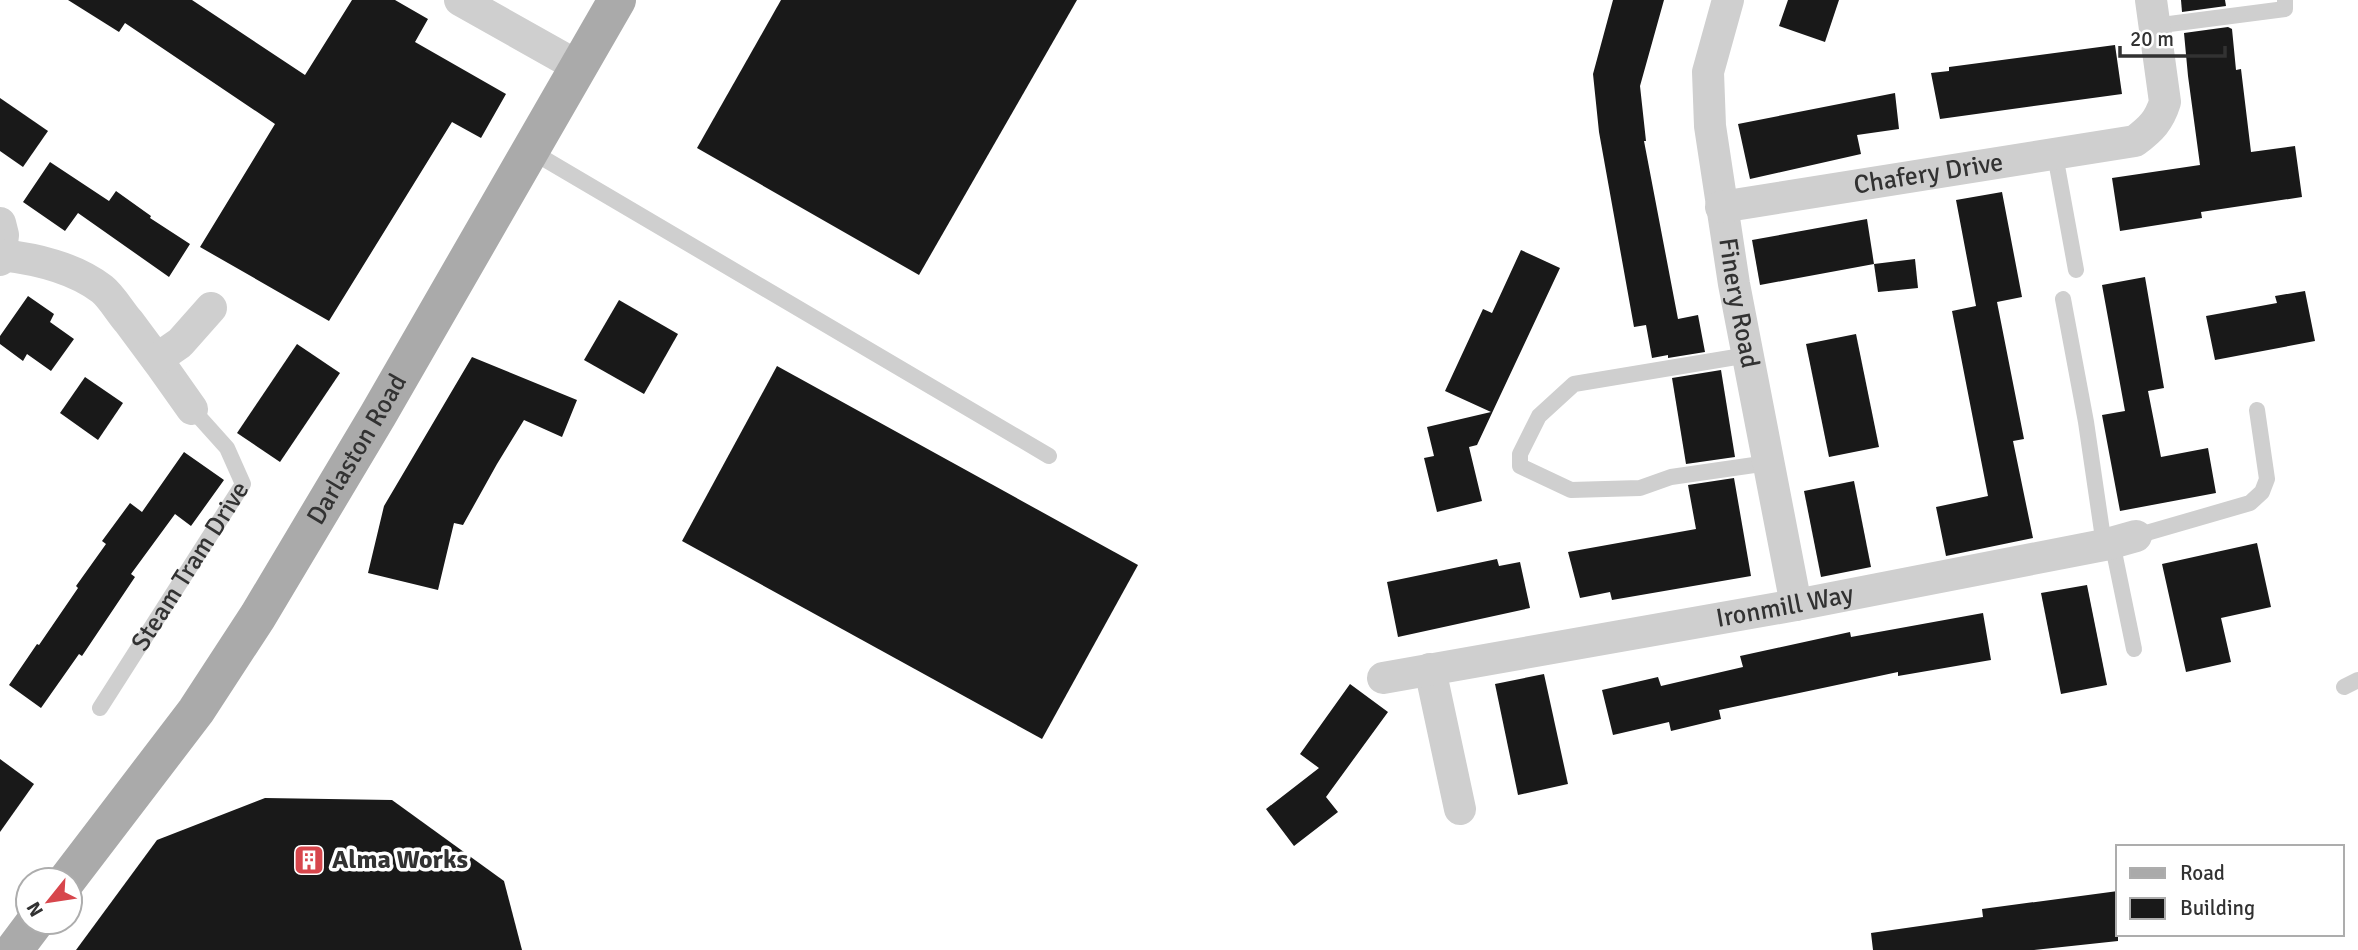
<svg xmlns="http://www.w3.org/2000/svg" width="2358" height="950" viewBox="0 0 2358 950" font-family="Signika,sans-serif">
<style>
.building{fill:#191919}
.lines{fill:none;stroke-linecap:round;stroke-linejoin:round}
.lane{stroke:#cfcfcf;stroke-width:16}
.street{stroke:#cfcfcf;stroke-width:32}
.primary{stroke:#aaa;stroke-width:38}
.labels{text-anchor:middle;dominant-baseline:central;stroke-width:7;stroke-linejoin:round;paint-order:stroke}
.street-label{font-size:26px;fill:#323232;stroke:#fff}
.poi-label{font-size:26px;font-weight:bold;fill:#323232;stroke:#fff;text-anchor:start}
</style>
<rect width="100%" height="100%" fill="#fff"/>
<g class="building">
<path d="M68,0h124l113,75 47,-75h43l33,19 -13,23 91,52 -25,44 -29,-16 -123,199 -129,-74 75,-123 -150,-101 -6,9z"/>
<path d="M781,0h296l-158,275 -222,-127z"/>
<path d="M1613,0h51l-24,86 6,55h-2l34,178 20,-4 7,37 -37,6v-3l-16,3 -6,-33 -12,2 -35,-195 -6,-58z"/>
<path d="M1788,0h51l-14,42 -46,-16z"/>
<path d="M2181,0h44l1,6 -44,6z"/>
<path d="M2228,27l4,2 4,41 5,-1 10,83 44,-6 7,51 -101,15 1,6 -82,13 -8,-53 88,-13 -12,-89 -4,-43z"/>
<path d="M2115,45l7,49 -182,25 -9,-46 18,-2v-4z"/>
<path d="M1895,93l4,36 -42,6 4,19 -111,25 -12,-55z"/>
<path d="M0,98l48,33 -25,36 -23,-16z"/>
<path d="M50,162l59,39 7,-10 35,25 -1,2 40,26 -21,33 -91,-64 -13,18 -42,-29z"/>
<path d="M2002,192l20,105 -25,5 27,137 -11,2 20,97 -87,18 -10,-49 52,-11 -36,-185 24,-5 -20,-106z"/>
<path d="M1867,219l7,45 -114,21 -8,-45z"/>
<path d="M1521,250l39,18 -83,177 -8,2 13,54 -45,11 -13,-54 10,-2 -7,-29 64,-15 -46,-21 38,-82 9,4z"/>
<path d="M1915,259l3,29 -40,4 -4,-28z"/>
<path d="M2145,277l19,111 -16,3 13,66 47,-9 8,45 -96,18 -18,-96 23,-4 -23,-126z"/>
<path d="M2305,291l10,50 -100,19 -9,-44 71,-13 -2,-7z"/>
<path d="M28,296l26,18 -4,8 24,17 -23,32 -24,-17 -4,7 -23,-17v-8z"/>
<path d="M619,300l59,34 -34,60 -60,-34z"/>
<path d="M1856,334l23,113 -50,10 -23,-113z"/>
<path d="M297,344l43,29 -60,89 -43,-29z"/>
<path d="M472,357l105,43 -15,37 -38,-17 -27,44 -34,61 -9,-2 -16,67 -70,-17 16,-67z"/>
<path d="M777,366l361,199 -96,174 -360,-198z"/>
<path d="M1721,370l14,87 -49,7 -14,-86z"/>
<path d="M85,377l38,26 -25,37 -38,-27z"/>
<path d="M184,452l40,28 -33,46 -16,-12 -44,60 4,3 -53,79 -3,-2 -38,54 -32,-23 28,-41 2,1 39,-57 -2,-2 30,-42 -4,-3 28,-38 12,9z"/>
<path d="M1734,478l17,98 -139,24 -2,-8 -30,6 -12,-46 128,-23 -8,-44z"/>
<path d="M1854,481l17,86 -50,10 -17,-86z"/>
<path d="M2257,543l14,64 -50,11 10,44 -45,10 -24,-108z"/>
<path d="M1497,559l2,7 21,-4 10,46 -132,29 -11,-55z"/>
<path d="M2087,585l20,100 -46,9 -20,-101z"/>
<path d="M1983,613l8,47 -93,16v-4l-179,38 2,9 -50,12 -2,-9 -56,13 -11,-45 56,-13 3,9 82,-19 -3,-11 110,-24 1,5z"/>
<path d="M1544,674l24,110 -50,11 -23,-111z"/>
<path d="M1350,684l38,28 -62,85 12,15 -44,34 -28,-37 53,-41 -19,-14z"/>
<path d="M0,759l34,25 -34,48z"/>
<path d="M265,798l127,2 112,81 18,69h-446l81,-110z"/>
<path d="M2118,891v50l-84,9h-161l-2,-17 112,-16 -1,-8z"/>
</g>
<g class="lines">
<g class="lane">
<path d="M2154,26l131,-17v-9"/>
<path d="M531,151l518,305"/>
<path d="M2055,155l21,115"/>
<path d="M2063,299l23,123 18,123"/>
<path d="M1748,355l-174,29 -35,32 -19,38v12l51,24 69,-2 31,-11 97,-14"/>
<path d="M2136,536l114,-33 12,-11 5,-13 -10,-69"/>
<path d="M2112,542l22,107"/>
<path d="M2344,687l14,-7"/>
<path id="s1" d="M100,708l143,-224 -16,-36 -35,-39"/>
</g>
<g class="street">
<path d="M460,0l119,67"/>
<path id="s2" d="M1728,0l-20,72 2,54 24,158 62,321"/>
<path id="s3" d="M1721,207l414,-66c16,-12 24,-20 30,-39l-14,-102"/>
<path d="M0,223l3,12 -3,25"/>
<path d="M1,255c35,4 72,12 101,34 10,8 18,23 27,33 22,29 43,58 63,87"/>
<path d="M157,359l23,-16 31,-35"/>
<path d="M1430,669l30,140"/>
<path id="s4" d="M1383,678l413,-73 308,-60 32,-9"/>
</g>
<g class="primary">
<path id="s5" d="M67,880l129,-169 62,-95 120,-201 239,-415"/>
<path d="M14,950l21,-28"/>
</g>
</g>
<defs>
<g id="building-square" transform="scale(1.575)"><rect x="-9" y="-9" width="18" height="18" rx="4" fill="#d7464c" stroke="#fff"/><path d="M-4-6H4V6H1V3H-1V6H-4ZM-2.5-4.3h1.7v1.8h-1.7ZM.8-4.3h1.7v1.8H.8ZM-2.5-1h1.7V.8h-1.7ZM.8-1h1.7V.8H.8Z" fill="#fff"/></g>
</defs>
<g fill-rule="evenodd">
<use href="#building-square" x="309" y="860"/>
</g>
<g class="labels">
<g class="street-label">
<text stroke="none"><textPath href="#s3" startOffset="210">Chafery Drive</textPath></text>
<text stroke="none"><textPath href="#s2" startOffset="308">Finery Road</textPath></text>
<text stroke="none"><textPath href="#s5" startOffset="520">Darlaston Road</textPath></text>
<text stroke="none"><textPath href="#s1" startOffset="168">Steam Tram Drive</textPath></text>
<text stroke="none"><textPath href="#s4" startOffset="408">Ironmill Way</textPath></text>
</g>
<g class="poi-label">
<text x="332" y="860">Alma Works</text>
</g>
</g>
<rect x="2116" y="845" width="228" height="91" fill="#ffffff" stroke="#adadad" stroke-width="2"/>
<rect x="2130" y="868" width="35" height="10" fill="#aaaaaa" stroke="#adadad" stroke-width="2"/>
<text x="2180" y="880" font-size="21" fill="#323232">Road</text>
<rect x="2130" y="898" width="35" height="21" fill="#191919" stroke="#adadad" stroke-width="2"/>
<text x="2180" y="915" font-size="21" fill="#323232">Building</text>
<g transform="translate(49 901) rotate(240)"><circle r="33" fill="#ffffff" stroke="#adadad" stroke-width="2"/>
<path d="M0-5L12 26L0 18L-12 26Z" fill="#d7464c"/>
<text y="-10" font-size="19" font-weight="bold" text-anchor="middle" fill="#323232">N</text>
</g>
<path d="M2120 46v10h105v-10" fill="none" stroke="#323232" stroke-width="3.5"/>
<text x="2130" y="46" font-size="21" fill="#323232" stroke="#ffffff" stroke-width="5" paint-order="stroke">20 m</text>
</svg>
